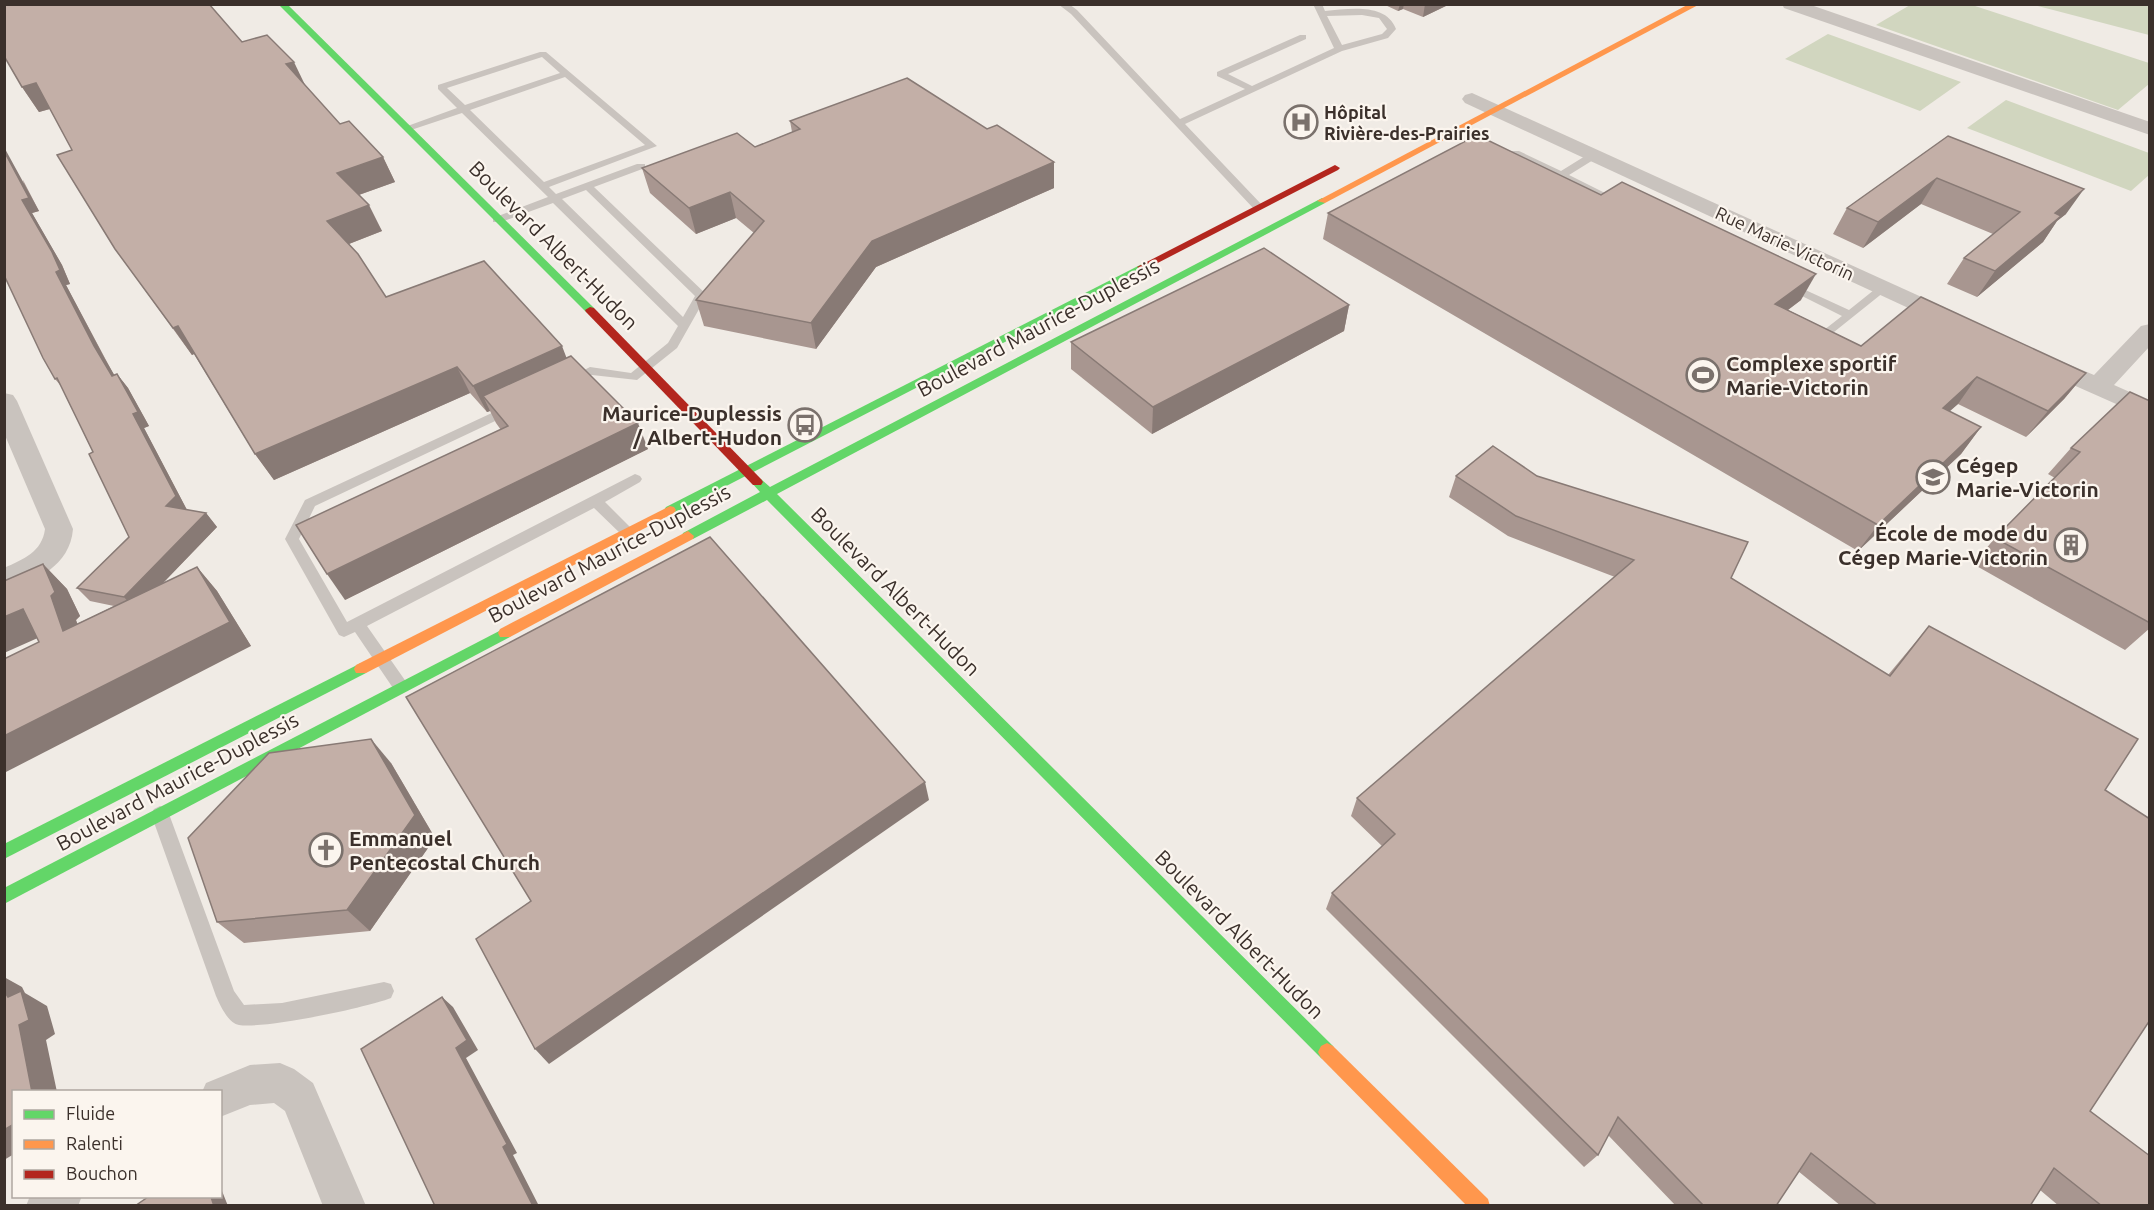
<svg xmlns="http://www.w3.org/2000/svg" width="2154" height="1210" viewBox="0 0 2154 1210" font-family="Ubuntu,sans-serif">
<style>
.green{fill:#d1d6bf}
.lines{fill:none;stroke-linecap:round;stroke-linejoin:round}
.lane{fill:#c9c3be;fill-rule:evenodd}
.street{fill:#c9c3be;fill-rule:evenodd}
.fast{fill:#63d668;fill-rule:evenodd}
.slow{fill:#ff974d;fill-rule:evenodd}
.jam{fill:#b3261e;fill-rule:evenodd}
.wall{fill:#a89690}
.shaded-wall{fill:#887a75}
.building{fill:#c3afa7;stroke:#887a75;stroke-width:1.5}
.labels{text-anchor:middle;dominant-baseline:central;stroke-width:4.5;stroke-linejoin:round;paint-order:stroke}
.far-poi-label{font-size:18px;font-weight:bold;fill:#3b302b;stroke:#fbf5ee;text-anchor:start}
.far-street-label{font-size:18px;fill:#3b302b;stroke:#fbf5ee}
.street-label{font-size:21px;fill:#3b302b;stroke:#fbf5ee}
.poi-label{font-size:21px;font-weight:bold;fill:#3b302b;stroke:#fbf5ee;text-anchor:start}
</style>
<rect width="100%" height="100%" fill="#f0ebe5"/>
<g class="green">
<path d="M1910,5h62l177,58v21l-31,26 -242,-85z"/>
<path d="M2034,5h115v30z"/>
<path d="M1828,34l133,48 -41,29 -135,-52z"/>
<path d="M2006,100l143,53v22l-18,16 -164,-63z"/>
</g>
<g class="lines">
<g class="lane">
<path d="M1058,4h11l8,6 103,109 65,-30 -28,-13v-4l83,-37h6v4l-78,35 24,12 82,-38 -21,-44h9l3,7c23,-2 61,-9 71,18l-8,9 -46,13 -157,73 77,81 1,2 -5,3 -4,-1 -183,-195zM1362,15l17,3 8,11 -5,5 -40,11 -15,-29z"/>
<path d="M540,52h6l111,94 -108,41 7,7 81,-30h8v4l-51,19 113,108 -30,53 -40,32 -45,-5 -23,10 -6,-4 27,-14 41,6 37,-30 10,-17 -125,-123 -52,19h-8v-4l55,-21 -86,-84 -51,17 -9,-2 55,-20 -19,-19v-4zM542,57l18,16 -95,32 -18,-17zM565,77l80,68 -101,37 -74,-72zM586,190l109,106 -12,21 -121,-118z"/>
<path d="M1511,151h8l42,20 29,-18h8v4l-29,18 54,27 -9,2 -103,-49z"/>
<path d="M1788,282l61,28 30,-24h8l2,2 -70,56 -4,-1v-6l27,-21 -58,-29v-4z"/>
<path d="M509,405l6,4 -1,3 -199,94 -16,33 48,83 288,-148 5,2 2,3 -2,3 -35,20 30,30 -2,4h-10l-29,-28 -227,118 42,60 -2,5 -6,1 -6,-1 -40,-59 -11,5 -5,-2 -54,-96 20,-39z"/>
<path d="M160,806l6,3 3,5 65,177 10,14 38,-2 102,-21 7,2 3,7 -3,7c-26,10 -126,31 -152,27 -11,-2 -19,-20 -23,-29l-65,-182 3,-5z"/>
</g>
<g class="street">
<path d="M1782,4h26l342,118v13l-366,-127z"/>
<path d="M1472,93l487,221 4,5 -4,5 -8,2 -8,-2 -478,-221 -3,-4 3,-4z"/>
<path d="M2150,324v22l-36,39 36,16v18l-115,-51 -3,-6 3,-6 9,-2 50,21 47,-49z"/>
<path d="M4,393l9,2 4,6 56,128c-3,37 -37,52 -69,62v-23c20,-9 38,-16 41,-39l-41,-96z"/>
<path d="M280,1063l14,6 19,14 53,123h-43l-38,-95 -11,-8 -24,2 -30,12v-25h-18l4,-9 44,-18z"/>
<path d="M30,1196h52l-4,10h-52z"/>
</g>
<g class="fast">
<path d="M278,4h9l307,304v4h-8z"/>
<path d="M1322,198l3,1v4l-548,291 556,552 3,6 -3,6 -6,3 -6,-3 -554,-558 -74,39h-10l-1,-3 1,-3 77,-41 -9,-10 2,-3h8l9,8z"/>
<path d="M1142,264l5,3 -1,2 -472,244h-8l-2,-3 2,-3z"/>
<path d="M505,628l5,1 2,4 -2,4 -506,267v-16z"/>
<path d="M361,663l5,2 2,4 -2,4 -362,186v-15z"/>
</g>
<g class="slow">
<path d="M1689,4h11l-375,199 -8,-2z"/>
<path d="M670,506l4,1 2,3 -2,3 -308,160h-10l-2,-4 2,-4z"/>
<path d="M688,531l6,5 -1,3 -183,98h-10l-2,-4 2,-4z"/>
<path d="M1327,1043l6,3 155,153 2,7h-23l-146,-148 -3,-6 3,-6z"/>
</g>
<g class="jam">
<path d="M1335,165l5,3 -2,2 -192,99 -4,1 -5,-3z"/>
<path d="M590,307l4,1 167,171 2,3 -2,3h-8l-167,-173 -1,-2z"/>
</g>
</g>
<g class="wall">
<path d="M1383,4h67l-27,13 -20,-8 -5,2z"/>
<path d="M242,42l64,45 34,37 43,33 12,25 -36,13 23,36 -33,13 37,53 180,61 82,91 -303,151 156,-170 -5,-7 -6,-12 -3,1 -17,-19 -196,87 -19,-26 -61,-100 -2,1 -77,-106 -43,-99 -22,-41 -11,3 -17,-25z"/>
<path d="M790,121l197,8 67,33v26l-178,79 -60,82 -112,-23 -8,-26 58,-67 -18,-15 -40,16 -46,-41 -8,-25 113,-21 37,-15z"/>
<path d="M1948,136l118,78 -9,7 -14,21 -66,55 -30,-13 17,-26 29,-24 -72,-30 -58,44 -30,-14 14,-26z"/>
<path d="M23,180l16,31 -7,2 30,52 8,19 -4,1 48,90 3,-1 11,14 21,38 -5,2 43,82 19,3 11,14 -54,56 34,-16 20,24 34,55 -212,-4 4,-78 24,25 13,27 -4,4 1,4 37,-18 -24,-5 -13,-13 52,-51 -36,-85 -32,-66 -6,-7z"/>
<path d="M1328,213l473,87 -13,10 73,36 225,27 -22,26 -38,38 -68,-33 -9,7 32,16 -20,27 -103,97 -535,-312z"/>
<path d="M1349,305l-5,26 -192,103 -81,-65v-27z"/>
<path d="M2150,401v227l-25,22 -152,-86 22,-26 60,-60 -7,-4 23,-26z"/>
<path d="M1456,476h81l194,102 157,97 41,-49 176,164 -15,321 60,95h-91l-19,-16 -10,16h-189l-43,-35 -22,35h-100l-68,-71 -10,20 -14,12 -258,-258 6,-16 50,-47 -31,-30 6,-18 258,-221 -107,-41 -59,-39z"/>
<path d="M391,763l44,75 -65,93 -126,12 -27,-21z"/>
</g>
<g class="shaded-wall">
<path d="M1400,4h4l-1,5 -5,2z"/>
<path d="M1425,4h25l-27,13z"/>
<path d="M294,62l12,25 -20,-23z"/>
<path d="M36,83l17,25 -14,4 -17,-25z"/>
<path d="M4,147l35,64 -7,2 30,52 8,19 -4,1 39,74 18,31 -11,-14 -18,-30 -38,-74 -34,-72 -18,-49z"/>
<path d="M383,157l12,25 -45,16 -13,-25z"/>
<path d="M1054,162v26l-178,79 -60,82 -5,-26 61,-82z"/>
<path d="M1937,178l-16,26 -58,44 15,-26z"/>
<path d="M2084,189l-18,25 -9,7 -14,21 -66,55 18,-26 60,-58z"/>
<path d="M730,192l6,26 -40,16 -7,-26z"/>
<path d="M369,205l13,26 -41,16 -14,-26z"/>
<path d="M1816,274l-15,26 -40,30 14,-26z"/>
<path d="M1349,305l-5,26 -192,103 1,-27z"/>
<path d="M178,326l18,27 -4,2 -19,-27z"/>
<path d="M562,346l10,26 -89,24 7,15 -3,1 -14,-26z"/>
<path d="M457,367l13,26 -196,87 -19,-26z"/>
<path d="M2086,373l-22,26 -38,38 22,-26z"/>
<path d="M117,374l11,14 21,38 -5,2 43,82 -21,-4 -33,-92z"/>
<path d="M1977,377l-19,27 -35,31 20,-27z"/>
<path d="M638,423l10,26 -303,151 -18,-26z"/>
<path d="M1981,427l-20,27 -103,97 20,-26z"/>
<path d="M206,513l11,14 -81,84 -12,-14z"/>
<path d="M43,564l24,25 13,27 -4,4 12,34 -25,-23 -12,-35z"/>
<path d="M197,567l20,24 34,55 -247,127v-37z"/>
<path d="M23,609l26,24 -45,20v-36z"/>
<path d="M371,739l20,24 44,75 -65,93 -23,-21z"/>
<path d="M925,782l4,18 -380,264 -14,-15z"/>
<path d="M4,977l18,10 3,6 22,13 8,28 -9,6 11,52h-25l-24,-95 -4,-6z"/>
<path d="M442,997l11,10 25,43 -12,8 51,95 -4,2 26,51h-6l-30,-59 -47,-99z"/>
<path d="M14,1124v30l-10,6v-30z"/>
<path d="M220,1186l8,20h-14l-3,-9h9z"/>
</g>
<g class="building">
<path d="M4,4h205l33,38 25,-7 27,27 -8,2 54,60 9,-3 34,36 -46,16 32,32 -42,16 31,33 28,43 98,-36 78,85 -89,40 -16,-19 -202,87 -77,-128 -5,2 -58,-79 -58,-94 15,-5 -36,-67 -14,4 -18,-31z"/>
<path d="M907,78l80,51 10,-4 57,37 -182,79 -61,82 -115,-23 68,-79 -34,-29 -41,16 -47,-40 95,-35 18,14 45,-18 -10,-8z"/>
<path d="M1477,135l124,60 21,-13 194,92 -41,30 86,42 60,-49 165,76 -38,38 -71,-34 -34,31 38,19 -103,98 -550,-312z"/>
<path d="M1948,136l136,53 -29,24 6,3 -66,55 -31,-13 56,-46 -83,-34 -59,44 -31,-14z"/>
<path d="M4,151l25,47 -7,2 30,52 8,18 -4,2 38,74 18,30 5,-2 21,38 -5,2 43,82 -10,10 40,7 -82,84 -47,-9 52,-51 -40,-83 4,-2 -36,-74 -2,1 -12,-21 -39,-83z"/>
<path d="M1264,248l85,57 -196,102 -82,-65z"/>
<path d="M571,356l67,67 -311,151 -31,-49 212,-99 -25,-30z"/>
<path d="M2130,392l20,9v222l-155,-85 85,-86 -9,-4z"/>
<path d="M1493,446l44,30 211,66 -17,36 159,98 39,-50 209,113 -33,51 45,29v201l-60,91 60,45v50h-48l-48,-38 -24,38h-152l-67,-53 -35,53h-72l-86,-89 -20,38 -266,-262 63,-59 -38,-36 277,-238 -118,-44 -60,-40z"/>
<path d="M710,537l215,245 -390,267 -59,-110 55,-38 -125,-204z"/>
<path d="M43,564l12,28 -4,4 12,35 134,-64 33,55 -226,114v-77l35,-17 -16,-33 -19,8v-36z"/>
<path d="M371,739l44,76 -68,95 -130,12 -29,-84 81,-85z"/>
<path d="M4,991l4,6 13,-6 8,29 -10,5 13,67h-18v32l-10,6z"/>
<path d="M442,997l25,43 -11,8 51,96 -4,3 30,59h-98l-74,-157z"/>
<path d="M148,1197h63l3,9h-79z"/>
</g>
<defs>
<g id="hospital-ring" transform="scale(1.725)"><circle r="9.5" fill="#fbf5ee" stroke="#7a716c" stroke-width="1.5"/><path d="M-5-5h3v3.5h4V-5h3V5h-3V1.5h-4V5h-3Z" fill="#7a716c"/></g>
<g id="stadium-ring" transform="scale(1.725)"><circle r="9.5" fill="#fbf5ee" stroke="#7a716c" stroke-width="1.5"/><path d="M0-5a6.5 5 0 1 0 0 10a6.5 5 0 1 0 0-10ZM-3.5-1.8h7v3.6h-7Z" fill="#7a716c"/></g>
<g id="bus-ring" transform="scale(1.725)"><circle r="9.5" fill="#fbf5ee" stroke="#7a716c" stroke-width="1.5"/><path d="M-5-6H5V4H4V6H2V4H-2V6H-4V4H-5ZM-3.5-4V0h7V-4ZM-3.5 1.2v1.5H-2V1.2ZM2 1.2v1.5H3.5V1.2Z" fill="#7a716c"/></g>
<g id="university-ring" transform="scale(1.725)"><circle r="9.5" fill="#fbf5ee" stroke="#7a716c" stroke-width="1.5"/><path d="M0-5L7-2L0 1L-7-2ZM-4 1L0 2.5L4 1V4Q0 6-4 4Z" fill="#7a716c"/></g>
<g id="building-ring" transform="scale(1.725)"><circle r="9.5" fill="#fbf5ee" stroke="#7a716c" stroke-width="1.5"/><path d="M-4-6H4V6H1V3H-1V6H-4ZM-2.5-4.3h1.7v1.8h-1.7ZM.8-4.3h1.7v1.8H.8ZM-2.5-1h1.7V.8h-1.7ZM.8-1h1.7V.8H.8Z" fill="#7a716c"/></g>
<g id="church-ring" transform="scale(1.725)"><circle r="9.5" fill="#fbf5ee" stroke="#7a716c" stroke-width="1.5"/><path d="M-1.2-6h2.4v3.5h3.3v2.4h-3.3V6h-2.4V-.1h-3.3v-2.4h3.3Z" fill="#7a716c"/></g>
</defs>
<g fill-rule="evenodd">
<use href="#hospital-ring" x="1301" y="122"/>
<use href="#stadium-ring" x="1703" y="375"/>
<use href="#bus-ring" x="805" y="425"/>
<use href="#university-ring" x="1933" y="477"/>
<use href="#building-ring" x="2071" y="545"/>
<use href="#church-ring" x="326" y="850"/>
</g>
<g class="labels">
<g class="far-poi-label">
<text x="1324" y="112">Hôpital<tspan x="1324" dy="21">Rivière-des-Prairies</tspan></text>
</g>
<g class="far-street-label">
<text transform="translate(1785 243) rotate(25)">Rue Marie-Victorin</text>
</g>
<g class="street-label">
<text transform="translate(554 245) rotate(45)">Boulevard Albert-Hudon</text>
<text transform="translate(1038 327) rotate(-28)">Boulevard Maurice-Duplessis</text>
<text transform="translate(609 553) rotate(-28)">Boulevard Maurice-Duplessis</text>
<text transform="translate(896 591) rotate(45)">Boulevard Albert-Hudon</text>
<text transform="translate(177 781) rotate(-28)">Boulevard Maurice-Duplessis</text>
<text transform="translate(1240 934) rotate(45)">Boulevard Albert-Hudon</text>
</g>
<g class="poi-label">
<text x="1726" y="363">Complexe sportif<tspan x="1726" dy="24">Marie-Victorin</tspan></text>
<text x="782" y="413" text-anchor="end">Maurice-Duplessis<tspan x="782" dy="24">/ Albert-Hudon</tspan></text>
<text x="1956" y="465">Cégep<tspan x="1956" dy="24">Marie-Victorin</tspan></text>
<text x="2048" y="533" text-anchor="end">École de mode du<tspan x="2048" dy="24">Cégep Marie-Victorin</tspan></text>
<text x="349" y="838">Emmanuel<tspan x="349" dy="24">Pentecostal Church</tspan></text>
</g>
</g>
<rect width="2154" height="1210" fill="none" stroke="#3b302b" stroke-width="12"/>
<rect x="12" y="1090" width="210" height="108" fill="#fbf5ee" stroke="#aea6a0" stroke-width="1.5"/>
<rect x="24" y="1110" width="30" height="9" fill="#63d668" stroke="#aea6a0" stroke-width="1.5"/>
<text x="66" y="1120" font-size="18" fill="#3b302b">Fluide</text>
<rect x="24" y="1140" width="30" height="9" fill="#ff974d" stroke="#aea6a0" stroke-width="1.5"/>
<text x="66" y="1150" font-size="18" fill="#3b302b">Ralenti</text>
<rect x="24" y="1170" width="30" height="9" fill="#b3261e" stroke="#aea6a0" stroke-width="1.5"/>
<text x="66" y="1180" font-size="18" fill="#3b302b">Bouchon</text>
</svg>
